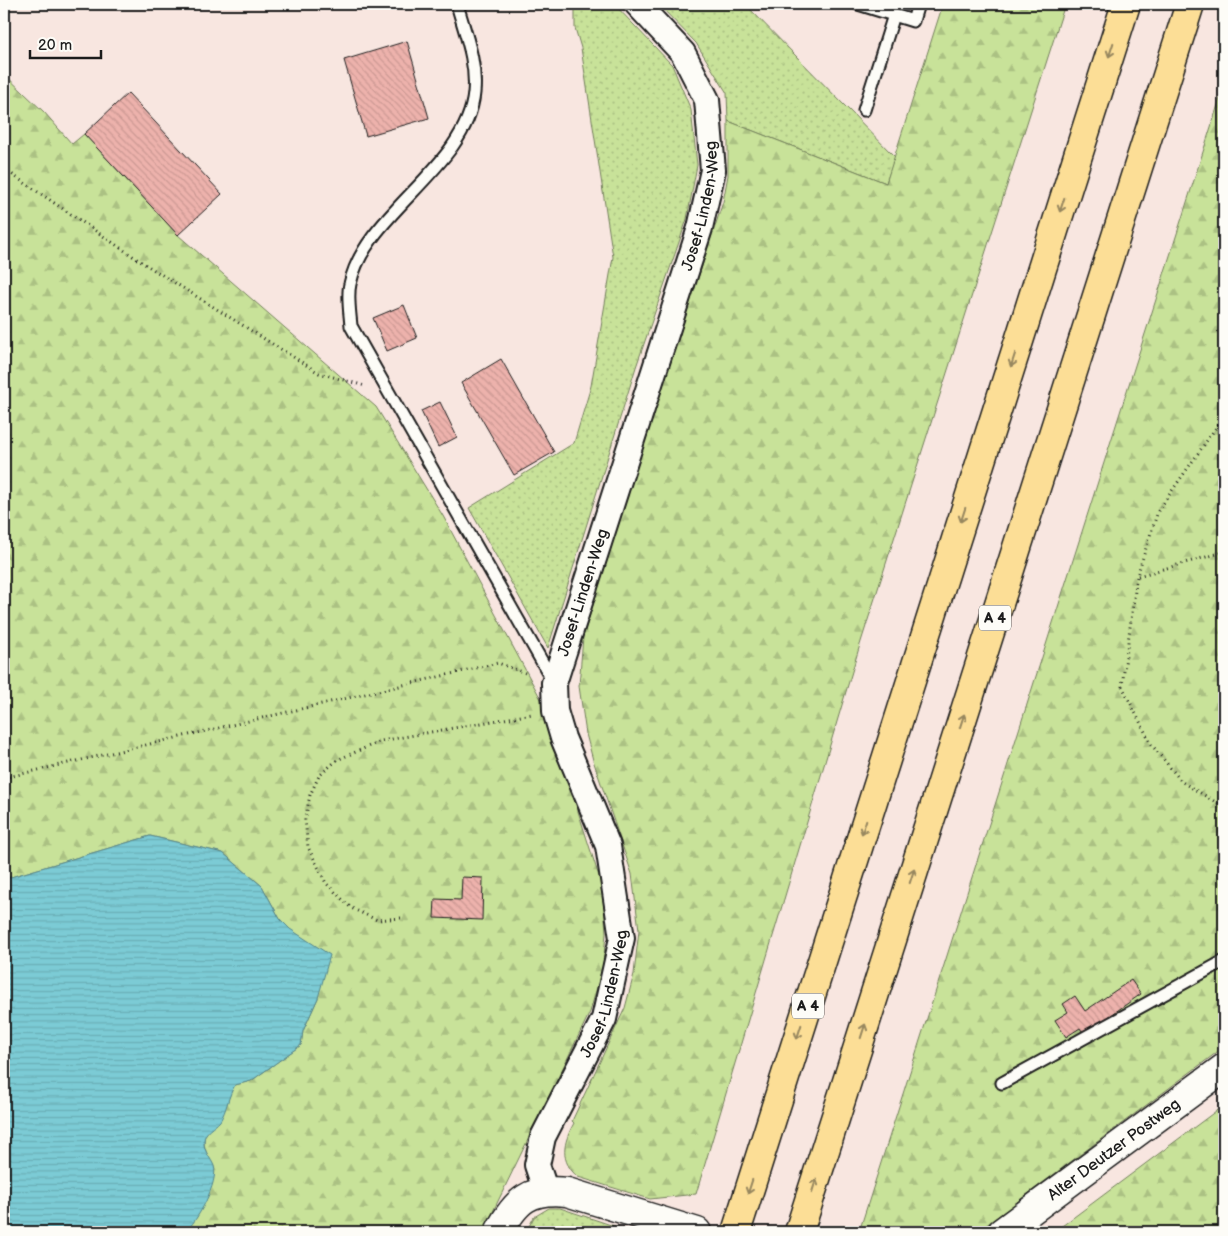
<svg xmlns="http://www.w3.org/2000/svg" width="1228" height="1236" viewBox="0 0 1228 1236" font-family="'Balsamiq Sans',sans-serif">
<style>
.grass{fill:url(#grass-dots);stroke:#727f5a}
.forest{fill:url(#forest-firs);stroke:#727f5a}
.water{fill:url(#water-rules);stroke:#55858b}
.building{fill:url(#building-back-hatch);stroke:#1c1c1c}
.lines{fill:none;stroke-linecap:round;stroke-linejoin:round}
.lane-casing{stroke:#1c1c1c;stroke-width:15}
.street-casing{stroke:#1c1c1c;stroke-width:28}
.secondary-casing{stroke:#1c1c1c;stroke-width:31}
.highway-casing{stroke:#1c1c1c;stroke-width:31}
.path{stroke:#1c1c1c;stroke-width:3;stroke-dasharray:1 4;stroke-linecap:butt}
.lane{stroke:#fdfcf7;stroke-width:11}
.street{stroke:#fdfcf7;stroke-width:24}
.secondary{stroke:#fdfcf7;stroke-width:28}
.highway{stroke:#fcde96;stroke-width:28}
.oneway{stroke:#97875f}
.labels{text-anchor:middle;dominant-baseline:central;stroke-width:4;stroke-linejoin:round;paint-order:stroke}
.shield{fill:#fdfcf7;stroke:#605f5e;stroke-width:1}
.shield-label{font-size:15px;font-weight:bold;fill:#1c1c1c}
.street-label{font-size:16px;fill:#1c1c1c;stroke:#fdfcf7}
</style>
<defs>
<pattern id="grass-dots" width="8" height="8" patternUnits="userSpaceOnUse" patternTransform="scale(1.25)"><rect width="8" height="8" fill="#c8e299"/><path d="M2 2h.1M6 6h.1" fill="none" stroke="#abc183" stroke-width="1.8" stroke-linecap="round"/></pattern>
<pattern id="forest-firs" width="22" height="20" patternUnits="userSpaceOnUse" patternTransform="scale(1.25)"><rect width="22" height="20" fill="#c8e299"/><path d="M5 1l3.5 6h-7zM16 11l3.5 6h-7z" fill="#abc183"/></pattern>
<pattern id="water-rules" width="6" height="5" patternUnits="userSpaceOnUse" patternTransform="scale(1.25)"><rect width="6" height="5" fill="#7bcbd5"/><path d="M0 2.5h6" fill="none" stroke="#6aaeb6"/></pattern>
<pattern id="building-back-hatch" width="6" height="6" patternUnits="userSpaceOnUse" patternTransform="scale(1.25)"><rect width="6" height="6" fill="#edb2ac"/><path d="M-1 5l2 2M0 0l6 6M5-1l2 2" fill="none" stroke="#cb9893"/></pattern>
</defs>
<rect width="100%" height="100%" fill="#f8e6e0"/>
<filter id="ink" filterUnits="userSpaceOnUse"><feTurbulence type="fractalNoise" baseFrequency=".02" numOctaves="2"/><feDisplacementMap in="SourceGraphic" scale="10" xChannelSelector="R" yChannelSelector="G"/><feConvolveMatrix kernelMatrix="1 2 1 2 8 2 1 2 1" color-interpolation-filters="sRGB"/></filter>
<g filter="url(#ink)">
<g class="grass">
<path d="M575,4h39l58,61 19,45 6,55 -10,54 -51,148 -88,281 -79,-140 105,-65 17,-57 22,-129 -32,-209 -6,-20z"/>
<path d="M658,4h87l150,153 -9,26 -158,-62 -1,-28 -31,-50z"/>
<path d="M549,1208h11l72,24h-106l8,-15z"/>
</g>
<g class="forest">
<path d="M943,4h122l-206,644 -163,546 -46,5 -72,-22c-19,-16 -15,-34 -4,-54l-2,-2 53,-113 9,-34 5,-44 -7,-56 -39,-114 -7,-26 -7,-48 4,-49 54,-173 86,-262 5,-27v-54l158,62z"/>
<path d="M4,74l40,38 28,32 12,-10 94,101 198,172 67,109 107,200 6,27 47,146 3,44 -3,33 -13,46 -107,220h-298l29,-65c-7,-12 -16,-27 -4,-39 5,-4 9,-5 11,-11 6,-11 7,-21 14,-32l16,-4 50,-36 2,-14 15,-33 -28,-69 -10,-10 -18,-33 -39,-33 -73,-17 -146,43z"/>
<path d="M1224,86v961l-247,185h-118z"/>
<path d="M1224,1105v127h-161l-1,-6z"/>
</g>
<path class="water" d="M150,836l73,17 39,33 18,33 10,10 40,26 -12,43 -15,33 -2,14 -50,36 -16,4c-7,11 -8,25 -15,36 -6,7 -16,10 -16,20 -1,10 7,17 10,25 5,16 -17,56 -29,66h-181v-353z"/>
<g class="building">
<path d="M407,41l22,77 -63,18 -22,-76z"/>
<path d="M128,93l94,101 -44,41 -94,-101z"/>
<path d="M404,305l13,33 -30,13 -14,-33z"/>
<path d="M501,359l53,93 -40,23 -53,-92z"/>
<path d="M440,402l17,35 -19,10 -17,-36z"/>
<path d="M462,877l21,1 -1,42 -48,-2 1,-19 26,1z"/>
<path d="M1131,980l10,14 -57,40 -4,-6 -14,9 -11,-17 13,-8 -5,-8 12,-8 10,15z"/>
</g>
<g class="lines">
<g class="lane-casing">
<g id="lane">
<path d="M457,4c8,29 20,58 17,89 -7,74 -109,120 -124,191 -3,12 0,29 1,42l202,355"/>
<path d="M858,4l55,17 5,-17"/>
<path d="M864,110l30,-95"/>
<path d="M1002,1083l222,-122"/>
</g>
</g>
<g class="street-casing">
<g id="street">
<path id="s1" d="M545,1189l-8,-24 6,-28 61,-118 18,-81 -14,-92 -45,-108 -8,-27 -1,-28 146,-455 13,-58 -6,-70 -24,-47 -46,-49"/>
</g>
</g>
<g class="secondary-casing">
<g id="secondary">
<path d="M499,1232c17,-32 31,-44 68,-40l130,40"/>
<path id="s2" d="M1002,1232l222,-164"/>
</g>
</g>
<g class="highway-casing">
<g id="highway">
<path d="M736,1232l390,-1228"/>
<path d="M799,1232l391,-1228"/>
</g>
</g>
<g class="path">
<path d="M4,169l139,94 176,110 46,13"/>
<path d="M1224,416l-66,95 -21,65 -15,110 29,58 31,38 42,25"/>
<path d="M1138,576l86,-24"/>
<path d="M4,778l494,-115 30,11"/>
<path d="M401,918l-24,2 -26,-12 -25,-25 -18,-36 -3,-27 5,-25 9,-19 18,-16 44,-19 151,-27"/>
</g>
<use href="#lane" class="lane"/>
<use href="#street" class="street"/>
<use href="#secondary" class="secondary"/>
<use href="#highway" class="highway"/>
</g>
<defs><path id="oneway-shaft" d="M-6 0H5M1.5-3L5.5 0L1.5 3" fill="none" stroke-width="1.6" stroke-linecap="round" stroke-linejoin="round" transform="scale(1.25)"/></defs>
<g class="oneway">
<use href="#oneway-shaft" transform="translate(1111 50) rotate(108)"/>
<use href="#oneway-shaft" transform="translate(1062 205) rotate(108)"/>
<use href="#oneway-shaft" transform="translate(1013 360) rotate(108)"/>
<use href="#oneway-shaft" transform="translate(963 515) rotate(108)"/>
<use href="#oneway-shaft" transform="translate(962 721) rotate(-72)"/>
<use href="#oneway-shaft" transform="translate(864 827) rotate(108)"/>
<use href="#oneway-shaft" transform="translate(912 876) rotate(-72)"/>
<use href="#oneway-shaft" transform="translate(863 1031) rotate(-72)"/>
<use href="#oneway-shaft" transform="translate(799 1032) rotate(108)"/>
<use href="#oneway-shaft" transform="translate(814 1186) rotate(-72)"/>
<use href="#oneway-shaft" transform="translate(750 1187) rotate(108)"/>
</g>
</g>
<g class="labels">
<g class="shield">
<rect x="979" y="605.5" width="32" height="25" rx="4"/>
<rect x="792" y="993.5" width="32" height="25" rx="4"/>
</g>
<g class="shield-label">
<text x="995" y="618">A 4</text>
<text x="808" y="1006">A 4</text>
</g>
<g class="street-label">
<text stroke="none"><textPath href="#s1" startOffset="1036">Josef-Linden-Weg</textPath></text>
<text stroke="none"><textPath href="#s1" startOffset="631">Josef-Linden-Weg</textPath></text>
<text stroke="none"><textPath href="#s1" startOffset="211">Josef-Linden-Weg</textPath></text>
<text stroke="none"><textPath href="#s2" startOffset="139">Alter Deutzer Postweg</textPath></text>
</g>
</g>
<rect width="1228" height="1236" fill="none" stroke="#fdfcf7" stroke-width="20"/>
<rect x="10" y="10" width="1208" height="1216" fill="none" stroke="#1c1c1c" stroke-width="2" filter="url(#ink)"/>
<path d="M30 50v8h71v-8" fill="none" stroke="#1c1c1c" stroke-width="2.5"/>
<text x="38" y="50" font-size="15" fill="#1c1c1c" stroke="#fdfcf7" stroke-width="4" paint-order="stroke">20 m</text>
</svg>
